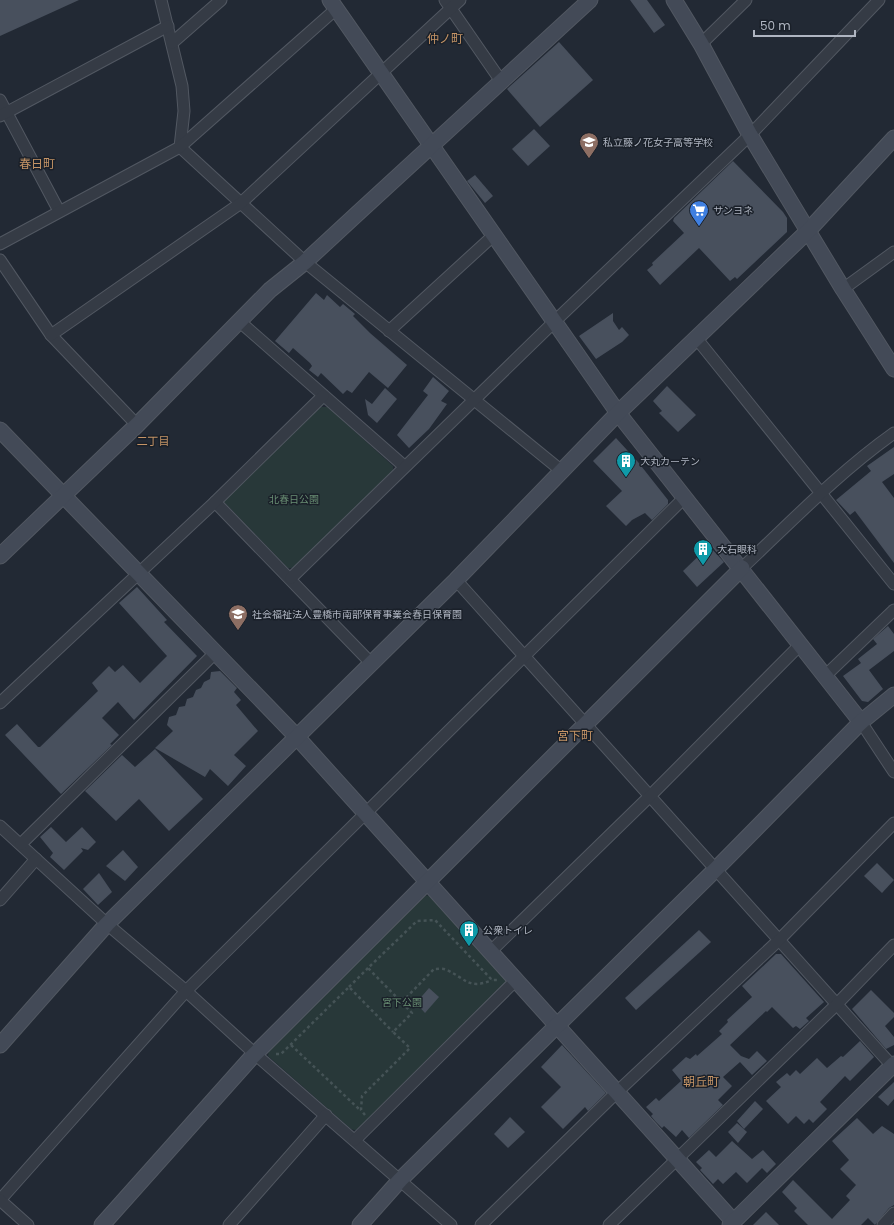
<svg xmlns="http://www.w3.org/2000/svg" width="894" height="1225" viewBox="0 0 894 1225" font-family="Poppins,'Noto Sans JP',sans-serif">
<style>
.green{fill:#283839}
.building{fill:#48505d}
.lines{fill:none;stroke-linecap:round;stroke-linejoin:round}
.street-casing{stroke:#525862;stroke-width:13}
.secondary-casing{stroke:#525862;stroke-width:17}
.path{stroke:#455356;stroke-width:2.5;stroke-dasharray:3 3;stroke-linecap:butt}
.street{stroke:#353b45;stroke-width:11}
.secondary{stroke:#434a57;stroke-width:15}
.labels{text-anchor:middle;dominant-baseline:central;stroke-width:3;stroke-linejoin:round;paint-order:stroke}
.poi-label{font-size:10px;fill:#afb5c1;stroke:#1a2029;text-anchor:start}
.park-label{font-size:10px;fill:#6a8f74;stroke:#1a2029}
.neighbourhood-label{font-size:11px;fill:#c59466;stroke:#1a2029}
.quarter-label{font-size:12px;fill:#c59466;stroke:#1a2029}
</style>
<rect width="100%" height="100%" fill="#222934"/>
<g class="green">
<path d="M320,407h8l65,59v4l-98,98h-7l-64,-66 -1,-4z"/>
<path d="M424,895l5,1 76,83v7l-147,145 -7,-2 -83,-73 1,-7z"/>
</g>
<g class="building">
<path d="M0,0h79l-79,36z"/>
<path d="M630,0h17l18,25 -11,8z"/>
<path d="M559,42l34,38 -53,47 -33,-38z"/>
<path d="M534,129l16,17 -22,20 -16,-17z"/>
<path d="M733,161l50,51 4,6v14l-50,47 -2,-2 -5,4 -31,-33 -39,37 -13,-15 6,-5 -1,-2 32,-30 -11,-12 1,-3z"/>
<path d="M475,175l18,21 -8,7 -18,-22z"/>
<path d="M316,293l8,7 3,-5 13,12 3,-3 12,10 -2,2 17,17 37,32 -19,23 -19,-16 -17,21 -5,-3 -4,4 -22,-21 -3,4 -9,-7 3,-4 -2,-3 -17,-15 -4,5 -14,-12z"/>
<path d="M613,313v8l6,9 3,-3 7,8 -7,7 -26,17 -17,-23z"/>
<path d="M433,377l16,14 -8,10 6,3 -18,25 -20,19 -12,-13 31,-40 -5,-4z"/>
<path d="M667,386l29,29 -18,17 -19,-19 3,-2 -9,-10z"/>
<path d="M385,388l12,11 -20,24 -9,-8 -3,-16 7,5z"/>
<path d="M616,438l22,24 30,38v4l-16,16 -7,-7 -13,7 -6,6 -20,-20 16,-15 -29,-30z"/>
<path d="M894,447v27l-12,8 12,16v65l-39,-52 -5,4 -14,-15 35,-29 -4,-5z"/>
<path d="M709,546l15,16 -27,25 -14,-16z"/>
<path d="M137,587l30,33 -3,2 33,34 -63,64 -16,-18 -16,16 17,17 -9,9 2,1 -51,49 -56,-59 12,-11 21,23h2l58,-56 -6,-8 17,-17 6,6 8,-7 17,18 27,-27 -48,-53z"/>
<path d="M888,626l6,8v17l-25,19 14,19 -15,13 -6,-1 -19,-25 18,-13 -3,-4 19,-15 -4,-5z"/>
<path d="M220,671l17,17 -3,4 7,8 -5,5 22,26 -24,24 12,11 -18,20 -18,-17 -5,8 -50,-29 18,-17 -6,-6 2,-8 7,-2 3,-8 6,-1 2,-7 6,-2 3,-7 5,-2 3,-6 6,-3 1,-7z"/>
<path d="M155,749l48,50 -34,32 -30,-32 -23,22 -31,-30 37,-36 13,12z"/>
<path d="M51,827l15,15 16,-15 14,15 -8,8 -7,-2 2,3 -19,19 -14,-13 3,-4 -13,-16z"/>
<path d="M123,850l15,17 -13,14 -19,-15z"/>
<path d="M877,863l17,17 -12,13 -18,-17z"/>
<path d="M99,873l13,19 -14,13 -15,-16z"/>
<path d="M699,930l12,12 -75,68 -11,-12z"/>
<path d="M776,954h5l43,48 -18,16 3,3 -9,8 -4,-3 -3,2 -21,-21 -5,5 -1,-1 -36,34 11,11 8,3 8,-8 10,10 -15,14 -12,-13 -17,15 9,9 -14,14 5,5 -34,33 -7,-8 -6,7 -12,-11 -2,2 -7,-7 -4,-5 2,-2 -7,-7 10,-9 3,3 22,-20 -9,-11 14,-13 4,2 6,-5 1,2 25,-22 -3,-3 9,-9 -1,-2 25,-23 -10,-11z"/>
<path d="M429,988l10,9 -14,16 -9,-10z"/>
<path d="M871,990l23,23v4l-9,9 9,11v8l-8,4 -34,-40z"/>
<path d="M860,1041l14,16 -24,24 -5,-5 -25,26 7,7 -14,14 -4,-4 -5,5 -8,-8 -8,8 -22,-23 15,-14 -5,-5 11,-9 3,3 6,-6 4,4 17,-16 10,10 14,-12 2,1z"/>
<path d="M562,1045l44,48 -18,18 -3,-4 -22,22 -22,-22 20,-20 -20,-20z"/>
<path d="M894,1082v17l-6,7 -10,-9z"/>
<path d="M755,1101l8,8 -19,20 -7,-8z"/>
<path d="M510,1117l15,15 -17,16 -14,-14z"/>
<path d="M857,1118l16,16 9,-8 12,8v71l-5,3 -14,17 -7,-7 -7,7h-53l-14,-14 3,-3 -15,-16 11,-12 39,39 18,-19 -4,-4 10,-11 -16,-16 9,-9 -17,-19z"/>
<path d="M737,1123l10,9 -9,11 -10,-11z"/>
<path d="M732,1141l20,18 11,-9 13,14 -9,9 -5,-5 -15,15 -11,-11 -13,12 -5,-5 -5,5 -13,-14 2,-2 -6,-6 13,-12 7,7z"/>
<path d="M766,1212l13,13h-26z"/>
</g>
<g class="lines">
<g class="street-casing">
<g id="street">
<path d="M161,0l21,86 2,25 -4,36 125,115 258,210"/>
<path d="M445,0l56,81"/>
<path d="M172,43l49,-43"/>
<path d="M701,44l45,-44"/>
<path d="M0,100l59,111"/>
<path d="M0,116l168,-90"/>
<path d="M0,244l180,-97 156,-138"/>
<path d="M0,260l51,75 86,90"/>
<path d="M843,289l51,-37"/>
<path d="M239,321l165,145"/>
<path d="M389,331l105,-96"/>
<path d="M51,335l190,-132 219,-203"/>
<path d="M697,339l197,245"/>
<path d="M215,502l156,161"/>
<path d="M742,568c49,-46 97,-96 152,-135"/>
<path d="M291,578l264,-257 195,-186 129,-135"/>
<path d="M456,580l438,488"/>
<path d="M825,676l69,-66"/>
<path d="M0,703l215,-201 108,-106"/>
<path d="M861,722l33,50"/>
<path d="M0,826l107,98 79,67 69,63 196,171"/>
<path d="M21,844l194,-191"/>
<path d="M0,900l36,-41"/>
<path d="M490,952l160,-156 151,-152"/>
<path d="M355,1140l161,-160"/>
<path d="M0,1200l186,-209 499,-494"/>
<path d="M0,1200l28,25"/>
<path d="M229,1225l97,-110"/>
<path d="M481,1225l135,-132 163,-153 115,-117"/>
<path d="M609,1225l228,-221 57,-59"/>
<path d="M883,1225l11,-12"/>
</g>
</g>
<g class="secondary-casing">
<g id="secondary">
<path d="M330,0l288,413 243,309"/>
<path d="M674,0l27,44 49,91 93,154 51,80"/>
<path d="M0,430l296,306 437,485"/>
<path d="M0,556l137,-131 133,-135 35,-28 53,-49 232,-213"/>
<path d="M0,1045l107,-121 349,-344 162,-167 190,-182 86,-93"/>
<path d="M102,1225l149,-167 491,-490"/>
<path d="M360,1225l40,-45 316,-311 145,-147 33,-27"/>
<path d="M730,1225l164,-161"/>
</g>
</g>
<g class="path">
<path d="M349,987l19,-19"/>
<path d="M402,1002l32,-33c4,0 10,-1 13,1 19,9 22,20 45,10"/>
<path d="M291,1045l69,65"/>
<path d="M276,1054h5l68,-67 44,45"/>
<path d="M365,1115l-4,-5 1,-14 48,-48 -17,-16 19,-19 -44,-45 49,-47 18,-1 57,60h5"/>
</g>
<use href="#street" class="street"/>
<use href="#secondary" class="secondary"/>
</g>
<defs>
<g id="school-pin" transform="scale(1)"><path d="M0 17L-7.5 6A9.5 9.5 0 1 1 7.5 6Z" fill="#8d6e63" stroke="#1a2029"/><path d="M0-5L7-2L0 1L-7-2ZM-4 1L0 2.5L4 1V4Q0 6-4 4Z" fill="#fff"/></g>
<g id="supermarket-pin" transform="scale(1)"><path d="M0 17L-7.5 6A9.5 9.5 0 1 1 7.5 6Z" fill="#3f7fe0" stroke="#1a2029"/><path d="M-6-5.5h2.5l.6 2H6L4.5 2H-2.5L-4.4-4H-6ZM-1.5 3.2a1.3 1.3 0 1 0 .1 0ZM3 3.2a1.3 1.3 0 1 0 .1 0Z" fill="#fff"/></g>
<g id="building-pin" transform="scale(1)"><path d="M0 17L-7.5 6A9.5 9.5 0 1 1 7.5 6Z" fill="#0f9aa8" stroke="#1a2029"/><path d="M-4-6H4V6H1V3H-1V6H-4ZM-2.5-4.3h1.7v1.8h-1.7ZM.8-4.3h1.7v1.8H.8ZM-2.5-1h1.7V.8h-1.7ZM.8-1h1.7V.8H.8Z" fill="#fff"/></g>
</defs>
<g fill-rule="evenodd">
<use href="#school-pin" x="589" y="142"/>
<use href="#supermarket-pin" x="699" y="210"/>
<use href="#building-pin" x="626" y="461"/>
<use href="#building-pin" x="703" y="549"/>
<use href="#school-pin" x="238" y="614"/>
<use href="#building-pin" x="469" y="930"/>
</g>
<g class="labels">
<g class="poi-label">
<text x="603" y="142">私立藤ノ花女子高等学校</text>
<text x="713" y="210">サンヨネ</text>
<text x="640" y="461">大丸カーテン</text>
<text x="717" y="549">大石眼科</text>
<text x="252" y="614">社会福祉法人豊橋市南部保育事業会春日保育園</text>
<text x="483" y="930">公衆トイレ</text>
</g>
<g class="park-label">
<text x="294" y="499">北春日公園</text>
<text x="402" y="1002">宮下公園</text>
</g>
<g class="neighbourhood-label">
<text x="153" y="441">二丁目</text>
</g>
<g class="quarter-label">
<text x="445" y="38">仲ノ町</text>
<text x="37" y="163">春日町</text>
<text x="575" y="735">宮下町</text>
<text x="701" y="1081">朝丘町</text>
</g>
</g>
<path d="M754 30v6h101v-6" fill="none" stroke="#afb5c1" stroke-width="2"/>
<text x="760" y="30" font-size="12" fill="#afb5c1" stroke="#1a2029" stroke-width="3" paint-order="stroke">50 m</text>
</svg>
